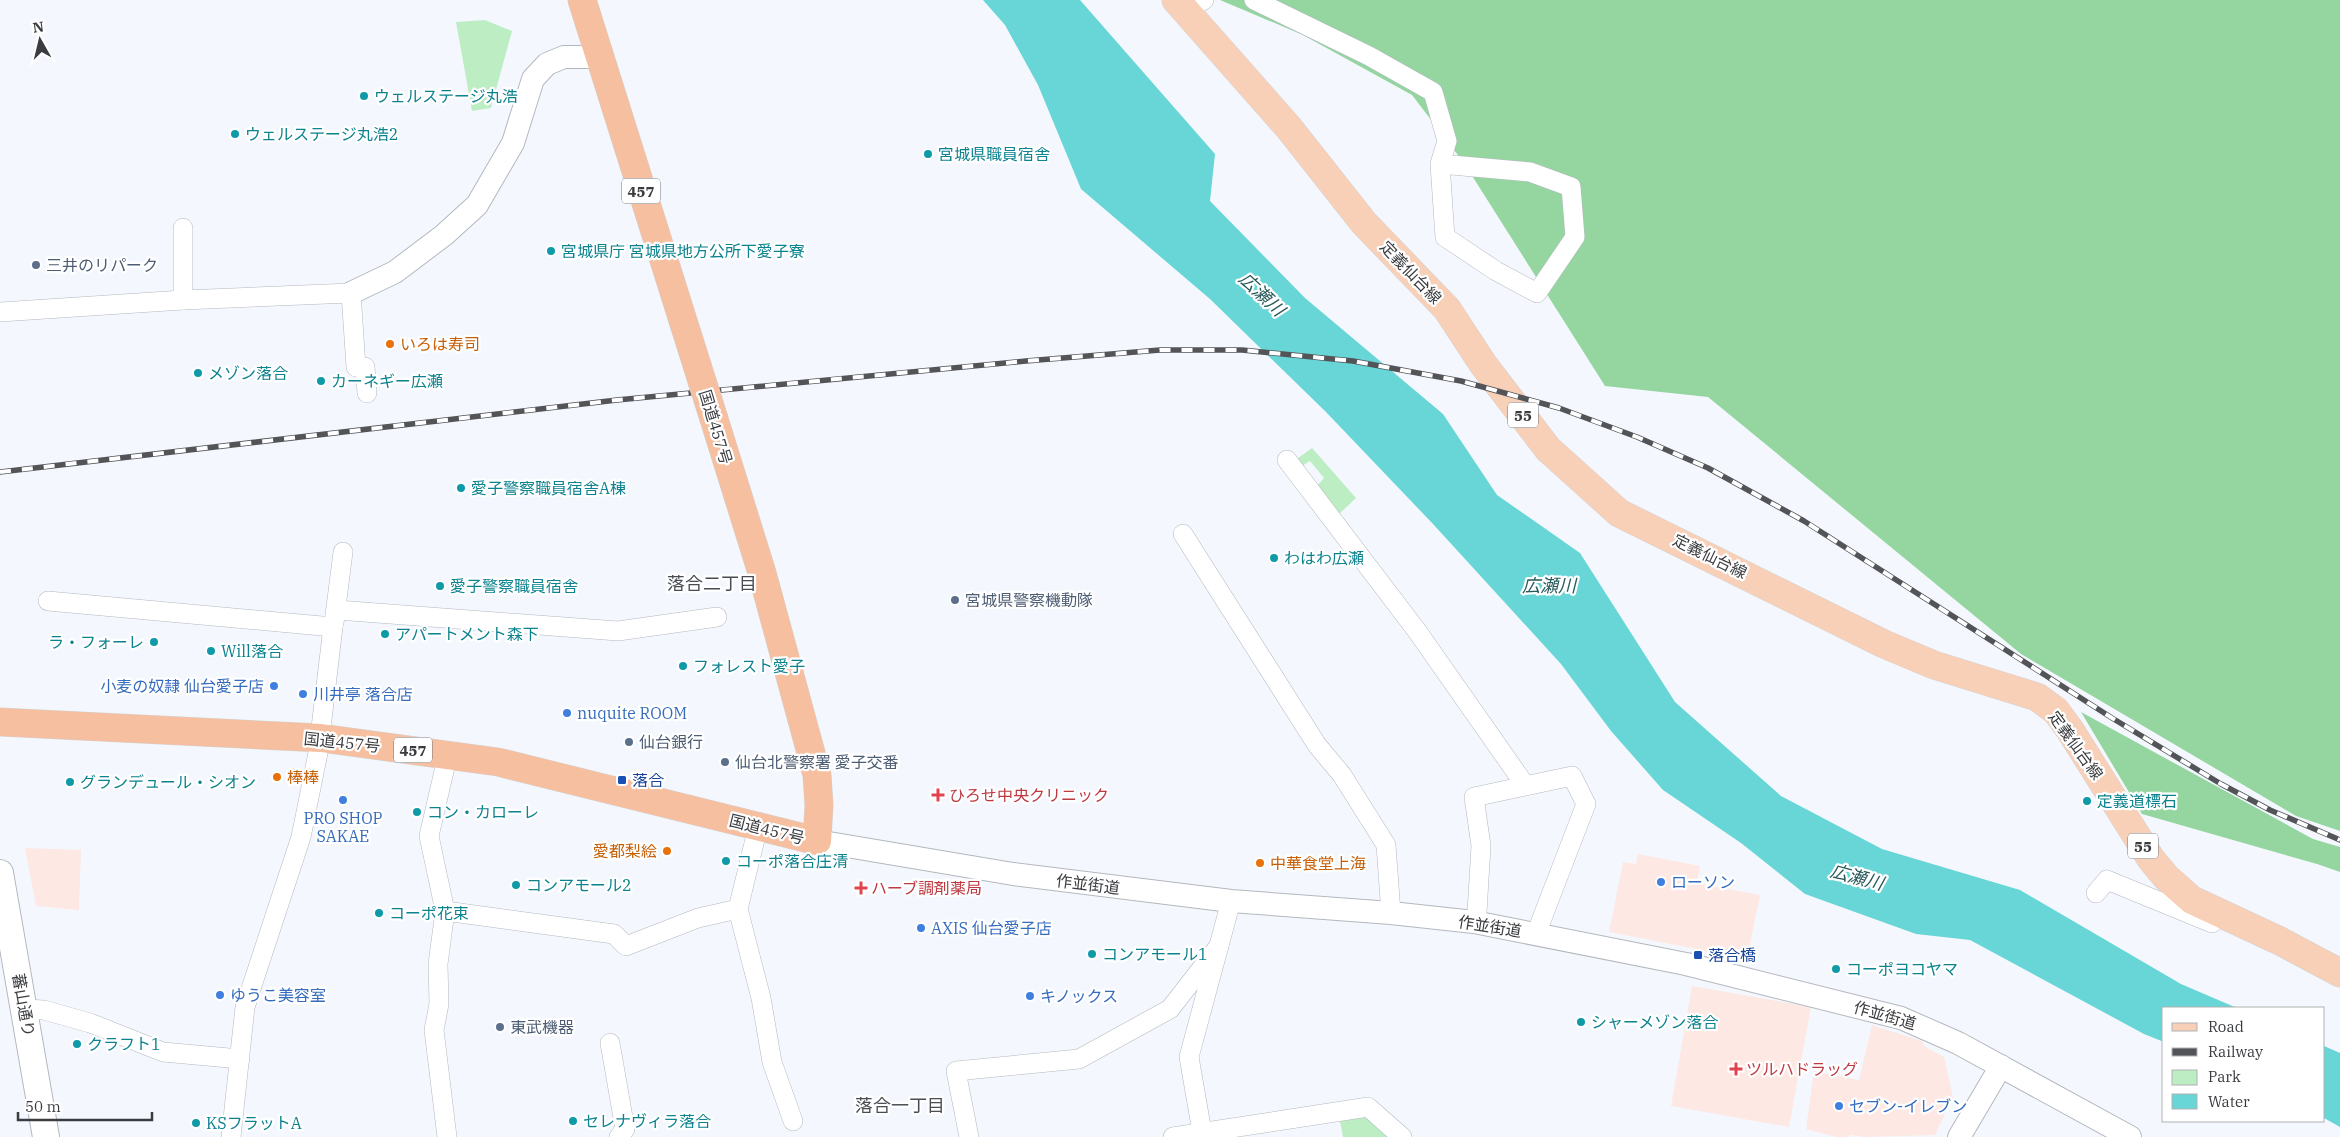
<svg xmlns="http://www.w3.org/2000/svg" width="2340" height="1137" viewBox="0 0 2340 1137" font-family="'IBM Plex Serif','Noto Sans JP',serif">
<style>
.commercial{fill:#fde8e3}
.green{fill:#bcedc3}
.forest{fill:#95d6a0}
.water{fill:#68d6d7}
.lines{fill:none;stroke-linecap:round;stroke-linejoin:round}
.minor-casing{stroke:#b3b8bf;stroke-width:20}
.tertiary-casing{stroke:#b3b8bf;stroke-width:24}
.secondary-casing{stroke:#b3b8bf;stroke-width:28}
.primary-casing{stroke:#d4d4d5;stroke-width:29}
.trunk-casing{stroke:#d4d4d5;stroke-width:29}
.minor{stroke:#fff;stroke-width:19}
.tertiary{stroke:#fff;stroke-width:22}
.secondary{stroke:#fff;stroke-width:26}
.primary{stroke:#f8cfb7;stroke-width:28}
.trunk{stroke:#f6bf9f;stroke-width:28}
.rail-casing{stroke:#525458;stroke-width:5.5}
.rail{stroke:#fff;stroke-width:4;stroke-dasharray:11;stroke-linecap:butt}
.trunk-bridge-casing{stroke:#d4d4d5;stroke-width:29;stroke-linecap:butt}
.trunk-bridge{stroke:#f6bf9f;stroke-width:28}
.culture-dot{fill:#0f9aa8;stroke:#fff;stroke-width:2}
.service-dot{fill:#5c6f8a;stroke:#fff;stroke-width:2}
.food-dot{fill:#e8710a;stroke:#fff;stroke-width:2}
.shop-dot{fill:#3f7fe0;stroke:#fff;stroke-width:2}
.transit-dot{fill:#1a4fb4;stroke:#fff;stroke-width:2}
.health-dot{fill:#e0444e;stroke:#fff;stroke-width:2}
.labels{text-anchor:middle;dominant-baseline:central;stroke-width:4.5;stroke-linejoin:round;paint-order:stroke}
.shield{fill:#fff;stroke:#757679;stroke-width:1}
.shield-label{font-size:15px;font-weight:bold;fill:#3a3c3f}
.culture-label{font-size:16px;fill:#0d838f;stroke:#fff;text-anchor:start}
.service-label{font-size:16px;fill:#4e5e75;stroke:#fff;text-anchor:start}
.street-label{font-size:16px;fill:#3a3c3f;stroke:#fff}
.food-label{font-size:16px;fill:#c56008;stroke:#fff;text-anchor:start}
.shop-label{font-size:16px;fill:#366cbe;stroke:#fff;text-anchor:start}
.transit-label{font-size:16px;fill:#164399;stroke:#fff;text-anchor:start}
.health-label{font-size:16px;fill:#be3a42;stroke:#fff;text-anchor:start}
.water-label{font-size:18px;font-style:italic;fill:#295a5a;stroke:#fff}
.neighbourhood-label{font-size:18px;fill:#494d53;stroke:#fff}
</style>
<rect width="100%" height="100%" fill="#f4f8fe"/>
<g class="commercial">
<path d="M25,848l56,2 -2,60 -43,-4z"/>
<path d="M1638,854l62,12 -3,17 63,12 -13,64 -138,-27 14,-70 13,2z"/>
<path d="M1692,986l119,21 -22,120 -118,-21z"/>
<path d="M1872,1025l50,16 2,5 20,11 9,40 -18,38 -70,2 -15,-2 -1,2h-13l-30,-8 8,-58 45,9z"/>
</g>
<g class="green">
<path d="M485,20l27,11 -21,77 -19,3 -16,-89z"/>
<path d="M1312,448l44,50 -19,18 -20,-30 7,-8 -14,-17 -11,7 -5,-7z"/>
<path d="M1371,1115l23,22h-51l-3,-16z"/>
</g>
<g class="forest">
<path d="M1220,0h1120v831l-44,-15 -275,-162 -313,-257 -103,-11 -141,-223 -52,-68 -109,-60z"/>
<path d="M2081,712l232,127 27,8v25l-23,-8 -175,-50z"/>
</g>
<g class="water">
<path d="M983,0h97l135,154 -5,47 95,97 138,116 54,81 83,58 95,149 106,94 101,53 138,41 161,94 56,24h-73v34l-20,-8 -174,-94 -54,-6 -111,-40 -64,-51 -78,-53 -52,-59 -50,-67 -128,-140 -107,-112 -116,-113 -129,-110 -43,-104 -33,-60z"/>
<path d="M2324,1046l16,7v74l-16,-9z"/>
</g>
<g class="lines">
<g class="minor-casing">
<g id="minor">
<path d="M1254,0l115,56 64,36 14,49 -7,23 5,73 51,34 41,22 38,-56 -4,-50 -41,-15 -90,-8"/>
<path d="M1186,10l18,-10"/>
<path d="M183,300v-72"/>
<path d="M0,312l183,-12 168,-7 5,74h9l2,26"/>
<path d="M1287,460l130,171 108,154"/>
<path d="M1183,534l134,211 25,30 44,70 5,68"/>
<path d="M48,601l285,26 -15,126 -17,84 -56,170 -14,130"/>
<path d="M337,610l281,21 99,-14"/>
<path d="M334,623l9,-71"/>
<path d="M758,827l-20,82 23,89 11,64 21,59"/>
<path d="M2096,893l11,-13 105,43"/>
<path d="M445,911l169,23 12,12 72,-28 40,-9"/>
<path d="M1474,922l3,-10 4,-66 -7,-49 98,-21 14,28 -50,130"/>
<path d="M25,1009l19,1 46,13 73,29 77,7"/>
<path d="M610,1043l15,86 -6,8"/>
<path d="M1202,1132l-13,-75 42,-156"/>
<path d="M447,1137l-13,-107 5,-26 -1,-40 7,-53 -16,-75 19,-82"/>
<path d="M969,1137l-13,-66 123,-12 91,-50 49,-63"/>
<path d="M1173,1137l195,-30 34,30"/>
</g>
</g>
<g class="tertiary-casing">
<g id="tertiary">
<path d="M351,293l44,-21 49,-37 33,-30 36,-62 20,-64 14,-15 17,-7h35"/>
<path d="M817,841l196,33 218,27 160,12 83,9 212,42 215,54 57,25 172,94"/>
<path d="M1959,1137l42,-71"/>
</g>
</g>
<g class="secondary-casing">
<path id="secondary" d="M0,873l46,264"/>
</g>
<g class="primary-casing">
<path id="primary" d="M1176,0l113,128 75,95 83,86 36,55 65,85 71,64 265,131 50,21 103,32 19,14 14,19 81,129 15,18 26,23 88,41 60,32"/>
</g>
<g class="trunk-casing">
<g id="trunk">
<path d="M582,0l120,381"/>
<path d="M0,722l321,16 177,24 319,79 2,-36 -2,-30 -55,-202 -48,-154"/>
</g>
</g>
<use href="#minor" class="minor"/>
<use href="#tertiary" class="tertiary"/>
<use href="#secondary" class="secondary"/>
<use href="#primary" class="primary"/>
<use href="#trunk" class="trunk"/>
<g class="rail-casing">
<path id="rail" d="M0,472l617,-72 409,-39 134,-11h82l111,11 108,20 98,27 78,29 71,31 96,53 308,197 109,66 49,26 70,30"/>
</g>
<use href="#rail" class="rail"/>
<g class="trunk-bridge-casing">
<path id="trunk-bridge" d="M702,381l12,38"/>
</g>
<use href="#trunk-bridge" class="trunk-bridge"/>
</g>
<g class="culture-dot">
<circle cx="364" cy="96" r="5"/>
<circle cx="235" cy="134" r="5"/>
<circle cx="928" cy="154" r="5"/>
<circle cx="551" cy="251" r="5"/>
<circle cx="198" cy="373" r="5"/>
<circle cx="321" cy="381" r="5"/>
<circle cx="461" cy="488" r="5"/>
<circle cx="1274" cy="558" r="5"/>
<circle cx="440" cy="586" r="5"/>
<circle cx="385" cy="634" r="5"/>
<circle cx="154" cy="642" r="5"/>
<circle cx="211" cy="651" r="5"/>
<circle cx="683" cy="666" r="5"/>
<circle cx="70" cy="782" r="5"/>
<circle cx="2087" cy="801" r="5"/>
<circle cx="417" cy="812" r="5"/>
<circle cx="726" cy="861" r="5"/>
<circle cx="516" cy="885" r="5"/>
<circle cx="379" cy="913" r="5"/>
<circle cx="1092" cy="954" r="5"/>
<circle cx="1836" cy="969" r="5"/>
<circle cx="1581" cy="1022" r="5"/>
<circle cx="77" cy="1044" r="5"/>
<circle cx="573" cy="1121" r="5"/>
<circle cx="196" cy="1123" r="5"/>
</g>
<g class="service-dot">
<circle cx="36" cy="265" r="5"/>
<circle cx="955" cy="600" r="5"/>
<circle cx="629" cy="742" r="5"/>
<circle cx="725" cy="762" r="5"/>
<circle cx="500" cy="1027" r="5"/>
</g>
<g class="food-dot">
<circle cx="390" cy="344" r="5"/>
<circle cx="277" cy="777" r="5"/>
<circle cx="667" cy="851" r="5"/>
<circle cx="1260" cy="863" r="5"/>
</g>
<g class="shop-dot">
<circle cx="274" cy="686" r="5"/>
<circle cx="303" cy="694" r="5"/>
<circle cx="567" cy="713" r="5"/>
<circle cx="343" cy="800" r="5"/>
<circle cx="1661" cy="882" r="5"/>
<circle cx="921" cy="928" r="5"/>
<circle cx="220" cy="995" r="5"/>
<circle cx="1030" cy="996" r="5"/>
<circle cx="1839" cy="1106" r="5"/>
</g>
<g class="transit-dot">
<rect x="617" y="775" width="10" height="10" rx="2.5"/>
<rect x="1693" y="950" width="10" height="10" rx="2.5"/>
</g>
<g class="health-dot">
<path d="M935.5 787.5h5v5h5v5h-5v5h-5v-5h-5v-5h5z"/>
<path d="M858.5 880.5h5v5h5v5h-5v5h-5v-5h-5v-5h5z"/>
<path d="M1733.5 1061.5h5v5h5v5h-5v5h-5v-5h-5v-5h5z"/>
</g>
<g class="labels">
<g class="shield">
<rect x="622" y="178.5" width="38" height="25" rx="4"/>
<rect x="1508" y="402.5" width="30" height="25" rx="4"/>
<rect x="394" y="737.5" width="38" height="25" rx="4"/>
<rect x="2128" y="833.5" width="30" height="25" rx="4"/>
</g>
<g class="shield-label">
<text x="641" y="191">457</text>
<text x="1523" y="415">55</text>
<text x="413" y="750">457</text>
<text x="2143" y="846">55</text>
</g>
<g class="culture-label">
<text x="374" y="96">ウェルステージ丸浩</text>
<text x="245" y="134">ウェルステージ丸浩2</text>
<text x="938" y="154">宮城県職員宿舎</text>
<text x="561" y="251">宮城県庁 宮城県地方公所下愛子寮</text>
<text x="208" y="373">メゾン落合</text>
<text x="331" y="381">カーネギー広瀬</text>
<text x="471" y="488">愛子警察職員宿舎A棟</text>
<text x="1284" y="558">わはわ広瀬</text>
<text x="450" y="586">愛子警察職員宿舎</text>
<text x="395" y="634">アパートメント森下</text>
<text x="144" y="642" text-anchor="end">ラ・フォーレ</text>
<text x="221" y="651">Will落合</text>
<text x="693" y="666">フォレスト愛子</text>
<text x="80" y="782">グランデュール・シオン</text>
<text x="2097" y="801">定義道標石</text>
<text x="427" y="812">コン・カローレ</text>
<text x="736" y="861">コーポ落合庄清</text>
<text x="526" y="885">コンアモール2</text>
<text x="389" y="913">コーポ花束</text>
<text x="1102" y="954">コンアモール1</text>
<text x="1846" y="969">コーポヨコヤマ</text>
<text x="1591" y="1022">シャーメゾン落合</text>
<text x="87" y="1044">クラフト1</text>
<text x="583" y="1121">セレナヴィラ落合</text>
<text x="206" y="1123">KSフラットA</text>
</g>
<g class="service-label">
<text x="46" y="265">三井のリパーク</text>
<text x="965" y="600">宮城県警察機動隊</text>
<text x="639" y="742">仙台銀行</text>
<text x="735" y="762">仙台北警察署 愛子交番</text>
<text x="510" y="1027">東武機器</text>
</g>
<g class="street-label">
<text transform="translate(1411 272) rotate(46)">定義仙台線</text>
<text transform="translate(716 427) rotate(73)">国道457号</text>
<text transform="translate(1710 556) rotate(26)">定義仙台線</text>
<text transform="translate(342 742) rotate(6)">国道457号</text>
<text transform="translate(2076 745) rotate(54)">定義仙台線</text>
<text transform="translate(767 829) rotate(14)">国道457号</text>
<text transform="translate(1088 884) rotate(7)">作並街道</text>
<text transform="translate(1490 926) rotate(9)">作並街道</text>
<text transform="translate(24 1005) rotate(80)">蕃山通り</text>
<text transform="translate(1885 1015) rotate(16)">作並街道</text>
</g>
<g class="food-label">
<text x="400" y="344">いろは寿司</text>
<text x="287" y="777">棒棒</text>
<text x="657" y="851" text-anchor="end">愛都梨絵</text>
<text x="1270" y="863">中華食堂上海</text>
</g>
<g class="shop-label">
<text x="264" y="686" text-anchor="end">小麦の奴隷 仙台愛子店</text>
<text x="313" y="694">川井亭 落合店</text>
<text x="577" y="713">nuquite ROOM</text>
<text x="343" y="818" text-anchor="middle">PRO SHOP<tspan x="343" dy="18">SAKAE</tspan></text>
<text x="1671" y="882">ローソン</text>
<text x="931" y="928">AXIS 仙台愛子店</text>
<text x="230" y="995">ゆうこ美容室</text>
<text x="1040" y="996">キノックス</text>
<text x="1849" y="1106">セブン-イレブン</text>
</g>
<g class="transit-label">
<text x="632" y="780">落合</text>
<text x="1708" y="955">落合橋</text>
</g>
<g class="health-label">
<text x="949" y="795">ひろせ中央クリニック</text>
<text x="871" y="888">ハーブ調剤薬局</text>
<text x="1746" y="1069">ツルハドラッグ</text>
</g>
<g class="water-label">
<text transform="translate(1262 294) rotate(43)">広瀬川</text>
<text x="1549" y="585">広瀬川</text>
<text transform="translate(1857 877) rotate(15)">広瀬川</text>
</g>
<g class="neighbourhood-label">
<text x="712" y="583">落合二丁目</text>
<text x="900" y="1105">落合一丁目</text>
</g>
</g>
<rect x="2162" y="1007" width="162" height="115" fill="#ffffff" stroke="#b0b1b2"/>
<rect x="2172" y="1023" width="25" height="8" fill="#f8cfb7" stroke="#b0b1b2"/>
<text x="2208" y="1032" font-size="15" fill="#3a3c3f">Road</text>
<rect x="2172" y="1048" width="25" height="8" fill="#525458" stroke="#b0b1b2"/>
<text x="2208" y="1057" font-size="15" fill="#3a3c3f">Railway</text>
<rect x="2172" y="1070" width="25" height="15" fill="#bcedc3" stroke="#b0b1b2"/>
<text x="2208" y="1082" font-size="15" fill="#3a3c3f">Park</text>
<rect x="2172" y="1094" width="25" height="15" fill="#68d6d7" stroke="#b0b1b2"/>
<text x="2208" y="1107" font-size="15" fill="#3a3c3f">Water</text>
<g transform="translate(40 40) rotate(352)" stroke="#ffffff" stroke-width="4" paint-order="stroke">
<path d="M0-4L9 19L0 12L-9 19Z" fill="#3a3c3f"/>
<text y="-8" font-size="14" font-weight="bold" text-anchor="middle" fill="#3a3c3f">N</text>
</g>
<path d="M18 1112v8h134v-8" fill="none" stroke="#3a3c3f" stroke-width="2.5"/>
<text x="25" y="1112" font-size="15" fill="#3a3c3f" stroke="#ffffff" stroke-width="4" paint-order="stroke">50 m</text>
</svg>
